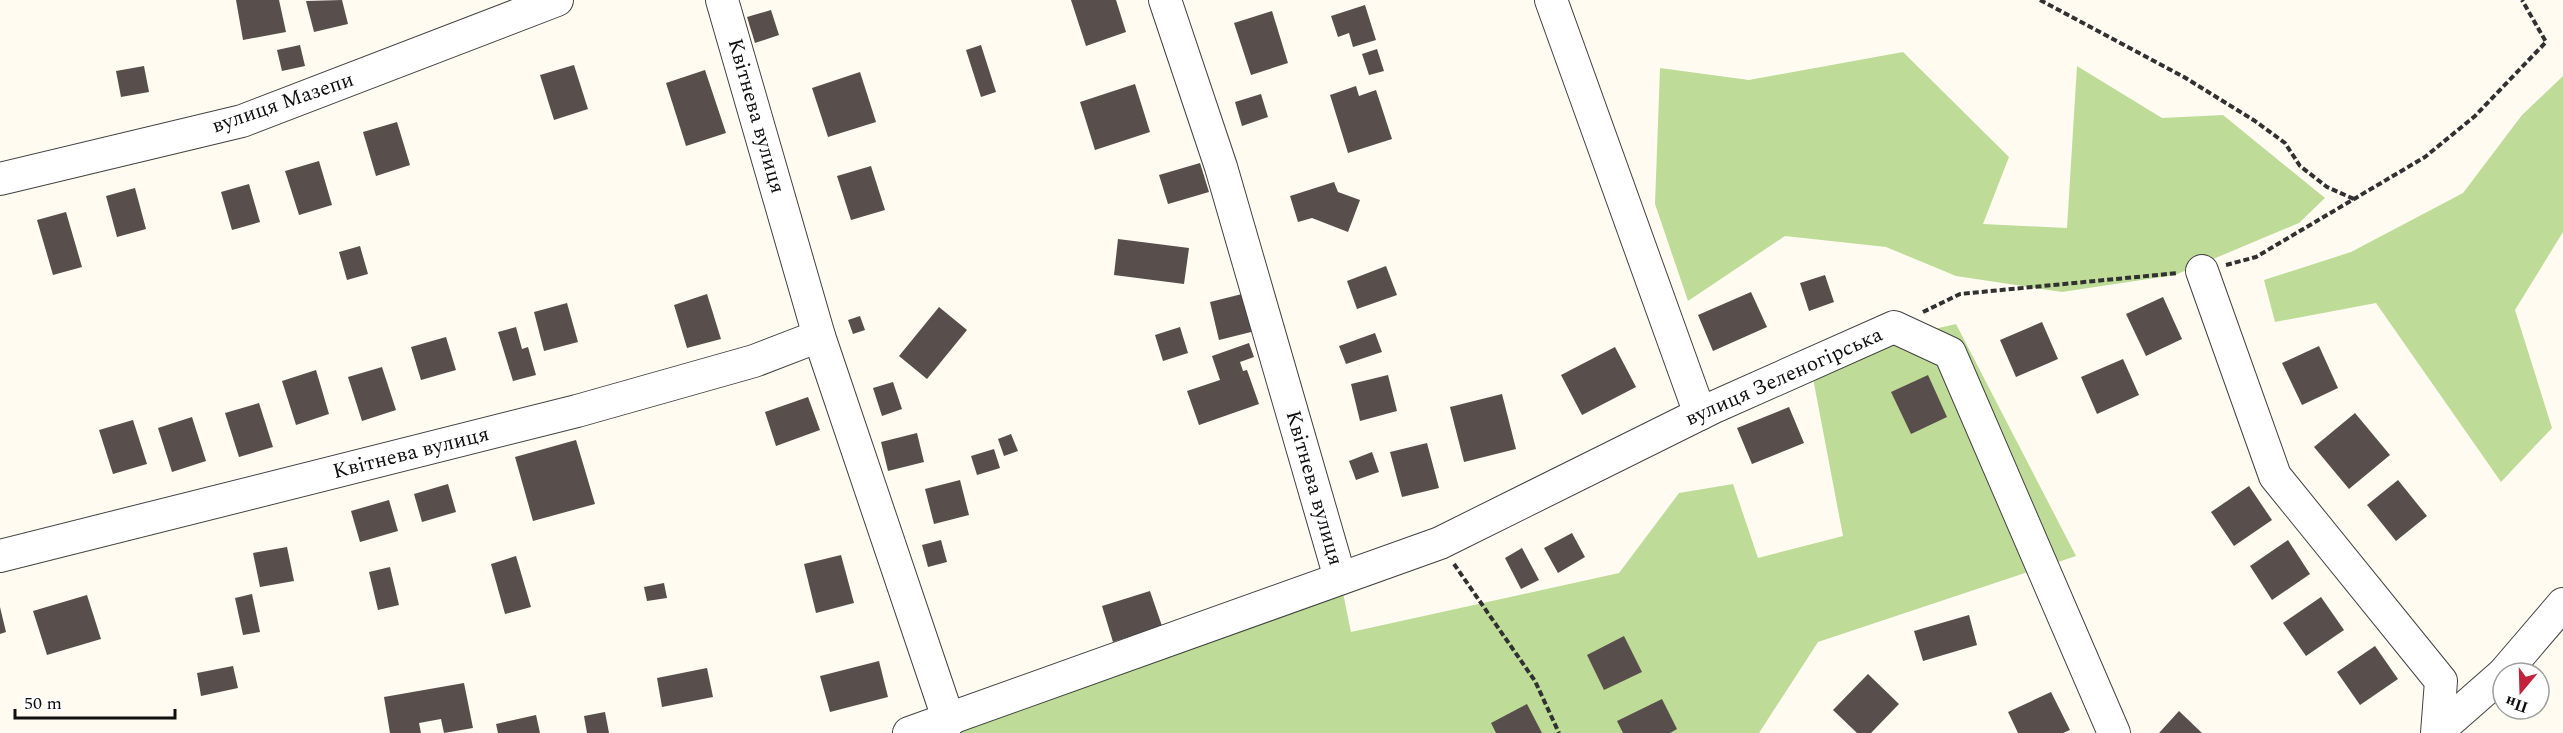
<svg xmlns="http://www.w3.org/2000/svg" width="2563" height="733" viewBox="0 0 2563 733" font-family="Spectral,serif">
<style>
.forest{fill:#bedc98}
.building{fill:#584e4b}
.lines{fill:none;stroke-linecap:round;stroke-linejoin:round}
.minor-casing{stroke:#424242;stroke-width:34}
.path{stroke:#313131;stroke-width:4;stroke-dasharray:6 3;stroke-linecap:butt}
.minor{stroke:#fff;stroke-width:32}
.labels{text-anchor:middle;dominant-baseline:central;stroke-width:6;stroke-linejoin:round;paint-order:stroke}
.street-label{font-size:21px;fill:#0f0f0f;stroke:#fff}
</style>
<rect width="100%" height="100%" fill="#fffbf1"/>
<g class="forest">
<path d="M1903,52l106,105 -26,67 84,4 10,-162 85,52 61,-3 102,83 -26,25 -124,52 -113,17 -106,-16 -70,-29 -101,-11 -97,65 -33,-97 5,-136 89,12z"/>
<path d="M2563,76v156l-48,78 37,118 -51,54 -125,-179 -101,19 -11,-42 87,-28 112,-59 59,-78z"/>
<path d="M1956,324l120,232 -258,86 -59,91h-842l423,-155 11,54 268,-59 60,-80 54,-9 25,74 85,-22 -35,-184 74,-11z"/>
</g>
<g class="building">
<path d="M236,0h43l7,32 -43,8z"/>
<path d="M342,0l6,24 -34,8 -8,-31z"/>
<path d="M1071,0h45l10,32 -40,14z"/>
<path d="M1365,5l11,35 -23,7 -4,-14 -11,4 -7,-21z"/>
<path d="M771,10l8,25 -24,8 -8,-26z"/>
<path d="M1272,11l16,52 -37,12 -17,-52z"/>
<path d="M300,45l5,21 -23,5 -5,-21z"/>
<path d="M981,45l15,47 -15,5 -15,-47z"/>
<path d="M1377,49l7,22 -15,4 -7,-21z"/>
<path d="M574,65l14,44 -34,11 -14,-45z"/>
<path d="M144,66l5,26 -28,5 -5,-26z"/>
<path d="M705,70l21,63 -40,13 -20,-63z"/>
<path d="M860,72l16,50 -48,15 -16,-49z"/>
<path d="M1135,84l15,48 -55,18 -15,-48z"/>
<path d="M1356,86l3,10 17,-6 16,49 -44,14 -18,-58z"/>
<path d="M1261,94l7,23 -26,9 -7,-24z"/>
<path d="M397,122l13,43 -34,11 -13,-44z"/>
<path d="M319,161l13,44 -33,10 -14,-44z"/>
<path d="M1200,163l9,29 -41,12 -9,-29z"/>
<path d="M871,166l14,44 -34,10 -14,-44z"/>
<path d="M1334,182l4,10 22,8 -12,32 -36,-14 -14,4 -8,-26z"/>
<path d="M249,184l11,38 -28,8 -11,-38z"/>
<path d="M135,188l11,41 -29,8 -11,-41z"/>
<path d="M66,212l16,55 -29,8 -16,-55z"/>
<path d="M1118,239l71,9 -5,36 -70,-9z"/>
<path d="M360,246l8,28 -21,6 -8,-28z"/>
<path d="M1386,266l11,29 -40,14 -10,-28z"/>
<path d="M1825,275l9,27 -25,9 -9,-28z"/>
<path d="M1751,292l16,35 -54,24 -15,-36z"/>
<path d="M1246,293l9,38 -36,9 -9,-38z"/>
<path d="M707,294l14,45 -34,9 -13,-43z"/>
<path d="M2163,297l19,42 -36,17 -20,-42z"/>
<path d="M567,303l11,39 -34,9 -10,-39z"/>
<path d="M939,307l28,23 -40,49 -28,-23z"/>
<path d="M860,316l5,14 -12,4 -5,-14z"/>
<path d="M2042,322l16,37 -42,18 -16,-37z"/>
<path d="M516,327l6,22 6,-2 8,28 -23,6 -15,-49z"/>
<path d="M1180,327l8,26 -25,8 -8,-26z"/>
<path d="M1375,333l7,19 -36,12 -7,-18z"/>
<path d="M446,337l10,33 -35,10 -10,-33z"/>
<path d="M1249,343l5,14 -14,5 3,9 4,-1 12,34 -60,21 -12,-34 33,-11 -8,-24z"/>
<path d="M2319,346l19,42 -36,17 -20,-42z"/>
<path d="M1615,347l21,40 -54,28 -21,-40z"/>
<path d="M2123,359l16,36 -42,19 -16,-37z"/>
<path d="M382,367l14,43 -34,11 -14,-44z"/>
<path d="M316,370l13,44 -33,11 -14,-44z"/>
<path d="M1388,375l9,36 -37,10 -9,-37z"/>
<path d="M1928,375l19,42 -36,17 -20,-42z"/>
<path d="M893,382l9,27 -20,7 -9,-28z"/>
<path d="M1502,394l14,55 -52,13 -14,-55z"/>
<path d="M808,397l12,33 -44,16 -11,-34z"/>
<path d="M259,403l14,44 -34,10 -14,-44z"/>
<path d="M1789,407l15,36 -52,21 -15,-36z"/>
<path d="M2355,413l35,42 -41,34 -35,-42z"/>
<path d="M192,417l14,44 -34,11 -14,-44z"/>
<path d="M133,420l14,44 -34,10 -14,-44z"/>
<path d="M917,433l7,29 -36,9 -7,-29z"/>
<path d="M1011,434l7,17 -14,5 -6,-17z"/>
<path d="M576,440l19,64 -62,17 -18,-64z"/>
<path d="M1427,443l12,45 -37,9 -12,-45z"/>
<path d="M994,449l6,19 -23,7 -6,-19z"/>
<path d="M1372,452l7,20 -23,8 -7,-19z"/>
<path d="M960,480l9,35 -35,9 -9,-35z"/>
<path d="M2398,480l29,36 -31,25 -29,-36z"/>
<path d="M448,484l8,28 -34,10 -8,-28z"/>
<path d="M2249,486l23,34 -38,26 -23,-34z"/>
<path d="M389,500l9,31 -38,11 -9,-31z"/>
<path d="M1572,533l13,24 -27,16 -14,-25z"/>
<path d="M941,540l6,22 -19,5 -6,-22z"/>
<path d="M2288,540l22,34 -38,26 -22,-34z"/>
<path d="M287,547l7,34 -34,6 -7,-34z"/>
<path d="M1522,548l17,32 -18,9 -16,-31z"/>
<path d="M841,555l13,48 -38,10 -12,-49z"/>
<path d="M516,556l15,51 -26,7 -14,-50z"/>
<path d="M390,567l9,38 -21,5 -9,-38z"/>
<path d="M664,583l3,15 -20,3 -3,-14z"/>
<path d="M1150,591l12,35 -49,16 -11,-36z"/>
<path d="M252,594l8,38 -17,3 -8,-37z"/>
<path d="M87,595l14,44 -54,16 -14,-44z"/>
<path d="M2321,597l23,33 -38,26 -23,-33z"/>
<path d="M0,607l6,25 -6,2z"/>
<path d="M1969,615l8,30 -54,16 -9,-30z"/>
<path d="M1624,636l18,36 -38,18 -17,-35z"/>
<path d="M2375,646l23,33 -38,26 -23,-33z"/>
<path d="M879,661l9,36 -58,15 -10,-36z"/>
<path d="M233,666l5,22 -37,8 -4,-23z"/>
<path d="M707,668l6,29 -51,10 -5,-29z"/>
<path d="M1868,674l31,30 -28,29h-14l-24,-23z"/>
<path d="M464,683l9,45 -29,5 -3,-14 -22,4 2,10h-31l-6,-36z"/>
<path d="M2051,692l19,38 -7,3h-45l-10,-21z"/>
<path d="M1662,699l15,30 -7,4h-47l-6,-12z"/>
<path d="M1527,704l15,29h-46l-5,-10z"/>
<path d="M2179,711l23,22h-43z"/>
<path d="M605,712l4,21h-22l-3,-17z"/>
<path d="M536,715l4,18h-42l-2,-9z"/>
</g>
<g class="lines">
<g class="minor-casing">
<g id="minor">
<path d="M722,0l97,336 130,385"/>
<path d="M1165,0l56,167 119,411"/>
<path d="M1551,0l149,414"/>
<path d="M0,179l242,-58 315,-121"/>
<path d="M2202,271l73,205 166,205 -4,52"/>
<path d="M0,556l577,-145 177,-50 65,-25"/>
<path d="M2504,673l59,-69"/>
<path d="M2438,731l65,-57"/>
<path d="M909,733l531,-190 272,-135 182,-81 56,26 164,380"/>
</g>
</g>
<g class="path">
<path d="M2040,0l144,77 71,44 30,22 15,23 27,21 27,12"/>
<path d="M2226,265l30,-8 169,-100 50,-41 71,-74 -24,-42"/>
<path d="M1923,312l37,-18 218,-21"/>
<path d="M1454,564l81,117 24,52"/>
</g>
<use href="#minor" class="minor"/>
</g>
<g class="labels">
<g class="street-label">
<text transform="translate(283 103) rotate(-19)">вулиця Мазепи</text>
<text transform="translate(756 116) rotate(74)">Квітнева вулиця</text>
<text transform="translate(1784 377) rotate(-24)">вулиця Зеленогірська</text>
<text transform="translate(411 453) rotate(-14)">Квітнева вулиця</text>
<text transform="translate(1314 488) rotate(74)">Квітнева вулиця</text>
</g>
</g>
<g transform="translate(2521 691) rotate(199)"><circle r="28" fill="#ffffff" stroke="#9f9f9f" stroke-width="1.5"/>
<path d="M0-4.5L10 22L0 15L-10 22Z" fill="#c3223c"/>
<text y="-9" font-size="16" font-weight="bold" text-anchor="middle" fill="#0f0f0f">Пн</text>
</g>
<path d="M15 709v9h160v-9" fill="none" stroke="#0f0f0f" stroke-width="3"/>
<text x="24" y="709" font-size="18" fill="#0f0f0f" stroke="#ffffff" stroke-width="4.5" paint-order="stroke">50 m</text>
</svg>
